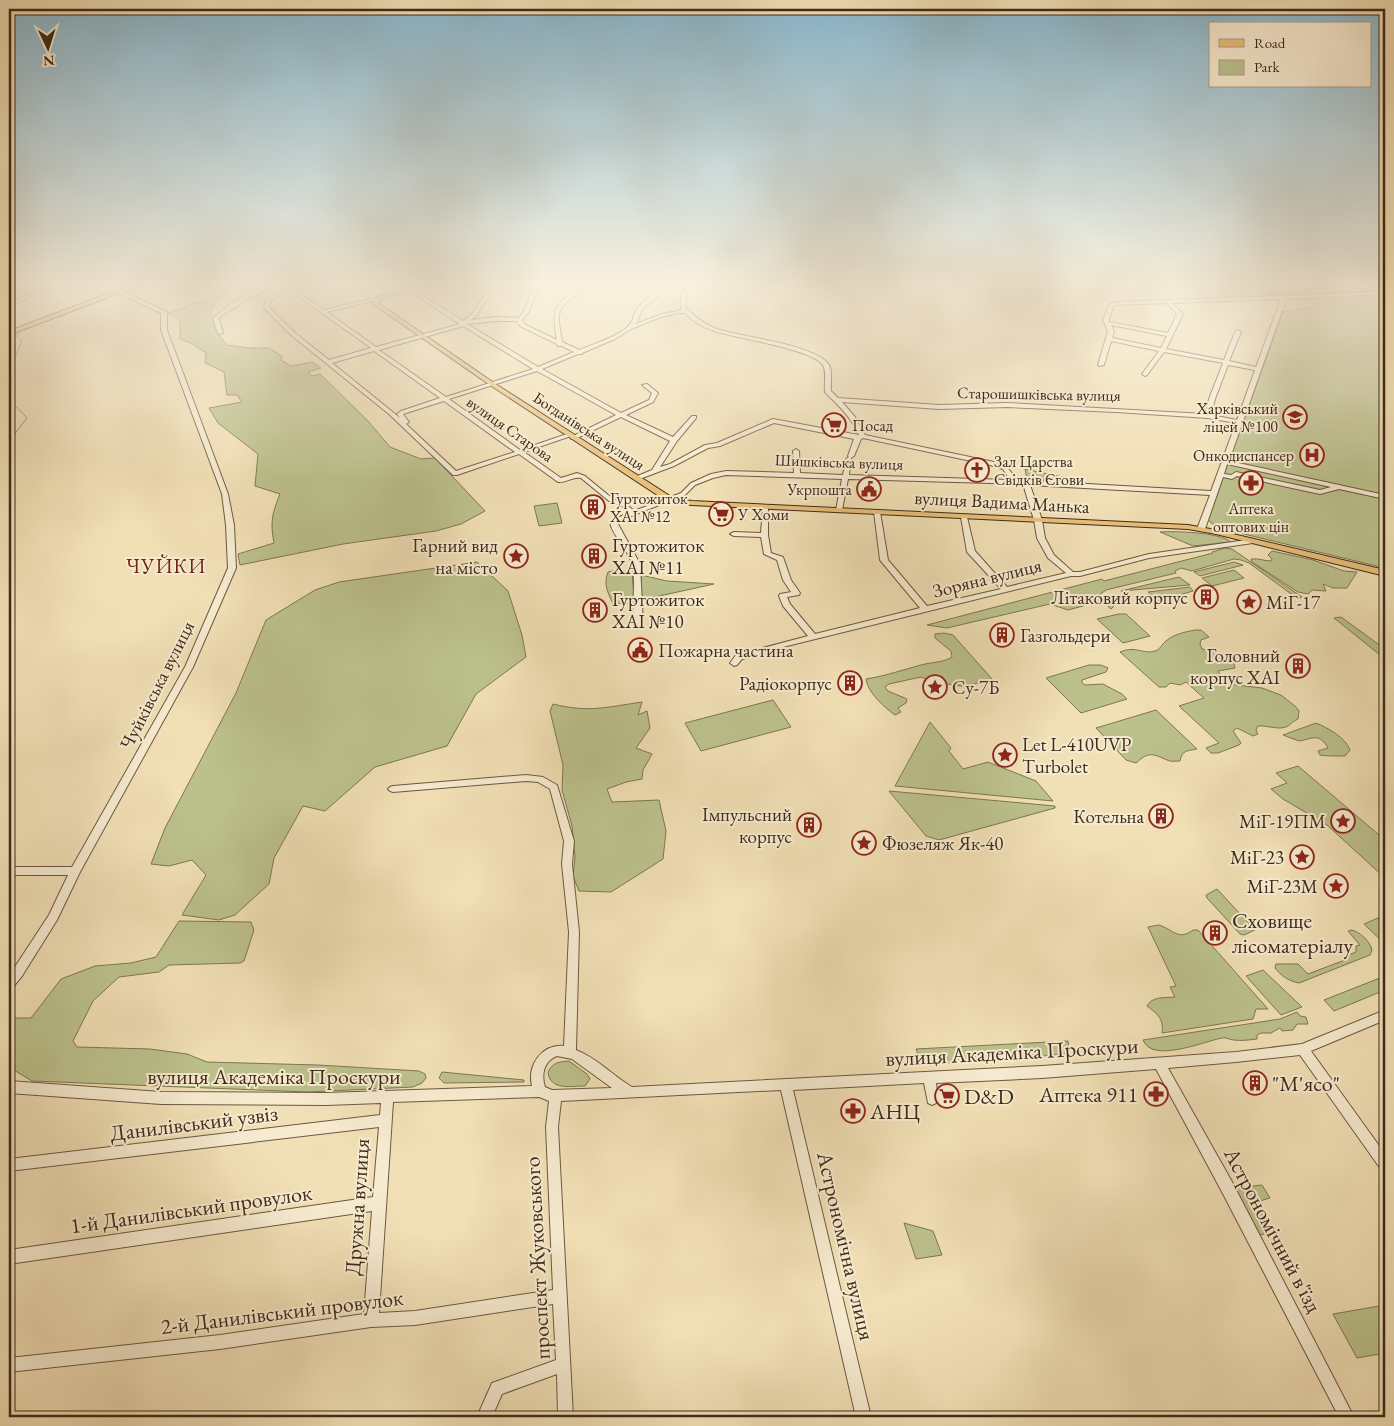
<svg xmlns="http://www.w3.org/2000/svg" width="1394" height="1426" viewBox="0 0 1394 1426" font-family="'EB Garamond',serif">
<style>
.green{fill:#bcc18c;stroke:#7e7653}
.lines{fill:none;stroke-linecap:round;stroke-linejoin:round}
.stream{stroke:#768370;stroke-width:1}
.minor-casing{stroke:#6c5841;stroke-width:2}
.major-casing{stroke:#3f2b1a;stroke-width:2}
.minor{fill:#f6eacf;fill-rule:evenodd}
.major{fill:#e8c07a;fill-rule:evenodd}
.labels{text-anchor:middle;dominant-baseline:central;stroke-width:4;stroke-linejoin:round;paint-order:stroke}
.far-street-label{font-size:16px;fill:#3f2b1a;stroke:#f6eacf}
.far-poi-label{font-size:16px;fill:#3f2b1a;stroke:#f6eacf;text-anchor:start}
.street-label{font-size:19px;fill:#3f2b1a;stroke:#f6eacf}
.poi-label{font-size:19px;fill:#3f2b1a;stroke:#f6eacf;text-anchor:end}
.quarter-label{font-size:21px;letter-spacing:1px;fill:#7a1f14;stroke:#f6eacf}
.near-poi-label{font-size:22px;fill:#3f2b1a;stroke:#f6eacf;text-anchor:start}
.near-street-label{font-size:22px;fill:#3f2b1a;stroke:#f6eacf}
</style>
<rect width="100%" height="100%" fill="#f1dfb5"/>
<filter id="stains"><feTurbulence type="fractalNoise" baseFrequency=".004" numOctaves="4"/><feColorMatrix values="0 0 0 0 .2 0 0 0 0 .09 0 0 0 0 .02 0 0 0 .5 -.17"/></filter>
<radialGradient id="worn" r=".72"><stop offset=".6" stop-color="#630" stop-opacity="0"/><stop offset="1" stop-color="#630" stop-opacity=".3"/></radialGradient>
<g class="green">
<path d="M1208,282h157l20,9 -160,6z"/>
<path d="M227,292l-5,7 -10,8 -1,7 6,19 10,12 22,3h20l13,8 -1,4 10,6 21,-4 9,6 -13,4 4,4 8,-2 48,47 22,26 31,12 14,-1 50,53 -24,13 -25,7 -93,13 -103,21 -2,-11 36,-11c-4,-21 -2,-29 6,-49l-25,-8 3,-32 -40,-31 -9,-15 33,-6 -5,-7h-10l-3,-23 -19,-9 1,-10 -15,-10 -11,-4v-19l-12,-7z"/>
<path d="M1385,294v274l-162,-39 -12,-6 -3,-4 75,-207 28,-5 1,-3 -8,-5 -9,-2z"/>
<path d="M1025,469l47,10v2l-45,-2z"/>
<path d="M557,503l5,20 -23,3 -5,-20z"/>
<path d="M1160,532c15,-1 59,0 71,10l-38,4z"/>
<path d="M1225,548l7,1 70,48 -4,2 -49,-36 -8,-3 -7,-1 -42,12 -11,-3 -6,3 1,2 -70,17 -7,5 15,6 1,4 -4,4 -9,-8 -34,9 -18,-6 -103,24 -20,-3 175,-46 2,2 109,-28 -1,-1z"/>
<path d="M1272,551l41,9 31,11 13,1 -10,16h-14l-10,-4 3,7 -14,-1 -4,4 -10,-2 -46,-30 -1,-3c8,-1 13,2 20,2l1,-2 -4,-4z"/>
<path d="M477,562l31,29 14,44 4,22 -50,37 -29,52 -72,21 -50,44 -22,-5 -29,52 -5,26 -34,31 -16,5 -37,-5 24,-40 -14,-15 -23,6 -18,-2 14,-36 71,-135 30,-73 49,-30 24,-8z"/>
<path d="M1234,562l9,3 -43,11 -6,-4z"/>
<path d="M618,570l14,3 3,30 -22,1c-5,-12 -10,-19 -5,-32z"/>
<path d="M1234,570l10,8 -32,8 -10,-8z"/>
<path d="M641,575l26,6 47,3 -73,16z"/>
<path d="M1179,577l11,8 -69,6z"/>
<path d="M1190,587l3,4 -35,10 -10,-9z"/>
<path d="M1119,614h7l24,22 -27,7 -26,-24z"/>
<path d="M1341,617l44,32v10l-51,-41z"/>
<path d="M1195,630h6l8,7 -8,3 -1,4 2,5 12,2 19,10 2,7 -17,3 6,10 4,3 34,4 19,7 14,11 4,5 -1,8c-5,2 -7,5 -10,7 -8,5 -21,-1 -30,0l-2,4 2,4 -5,2 -16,-8 -4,3 8,12 -2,2 -21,8h-7l-5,-5 13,-5 -40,-37 25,-8 -18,-16 -6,3 -10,-2 -4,4h-7l-39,-35c17,-7 23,3 35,-1 6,-2 6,-6 11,-10 8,-7 19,-9 29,-11z"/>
<path d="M944,633l9,2 39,44 -21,6 -10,1 -28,-4 -12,-5 -32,7 -4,3 3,4 19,8 -1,4 -8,5 3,4 -6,3c-11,-8 -27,-22 -29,-36 20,-3 39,-10 59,-15 10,-2 19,-2 27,-7l-1,-6 -16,-13v-4z"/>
<path d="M1089,665h12l7,3 -2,4 -24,8v3l3,2 18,-1 19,10 5,5 -46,14 -35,-35z"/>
<path d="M773,700l18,27 -90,24 -16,-28z"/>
<path d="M642,702l-4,13 9,-4 3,17 -14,20 16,6 -9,16 -1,9 -16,3 -19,7 5,13 47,-2 7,31 -3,28 -52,33 -32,-1 -6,-15 2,-19 -3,-31 -10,-36 1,-25 -13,-54 3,-7c36,9 54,3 89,-2z"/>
<path d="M1156,710l41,39c-10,2 -15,1 -17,12 -4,0 -10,1 -13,-1 -14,-6 -18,-9 -31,3l-10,-3 -30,-32z"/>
<path d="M930,722l21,26 -2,3 14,18 25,-7 48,19 17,20 -158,-15z"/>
<path d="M1316,723c12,5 29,14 34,27l-5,6c-3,0 -23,0 -25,-1l-2,-4 10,-3c-9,-16 -16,-9 -29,-7l-16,-6z"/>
<path d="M1298,766l87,74v38l-58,-53 -44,-26 -12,-10 16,-6 -11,-10z"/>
<path d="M889,791l166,15v2l-116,32 -13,-4z"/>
<path d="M1217,889l38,41 -11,5 -4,-1 -33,-36 -1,-3z"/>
<path d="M1385,915v29l-21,-20z"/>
<path d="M179,921l72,1 3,8 -10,31 -4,2 -71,2 -10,7 -40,5 -26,24 -20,40 4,6 73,2 37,5 20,8 111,3 101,6 6,3 1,4 -4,5 -9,4 -105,5 -276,-11 -23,-14v-46l4,-3h18l30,-39 34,-13 36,-3 25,-6z"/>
<path d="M1159,925c15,5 19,16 34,5h5l70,79h-12l-3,10 -91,14c2,-14 -4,-19 -15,-27 5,-10 18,-8 28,-9l-5,-10 6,-1 -28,-59z"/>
<path d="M1351,930c8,1 19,11 21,20l-2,5 -71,28c-10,-2 -18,-7 -24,-15l1,-4h22l10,10 37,-14 1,-4 10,-4v-6l4,-1 -12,-14z"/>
<path d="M1263,970l39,37 -21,8 -35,-39z"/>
<path d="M1385,976v14l-51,21 -10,-11z"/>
<path d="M1297,1012l3,4 6,1 2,7h-11l-4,6 -11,1 -2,-3 -9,5h-10l-4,2v4c-8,1 -16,2 -23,1 -4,0 -8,-3 -12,-2 -17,3 -70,26 -79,2l137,-21z"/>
<path d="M1068,1041l1,8 -4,5 -99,9h-39l-9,-9 -2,-5z"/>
<path d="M569,1061l18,13 3,5 -5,7c-14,0 -35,5 -37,-14 5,-10 11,-10 21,-11z"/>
<path d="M442,1072l82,8v2l-80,1 -5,-5z"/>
<path d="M1262,1185l8,13 -10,3 -4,5 9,13 5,14 -11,2 -25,-47z"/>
<path d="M904,1223l29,8 9,24 -26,4z"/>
<path d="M1385,1305v48l-28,5 -24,-44z"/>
</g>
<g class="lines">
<g class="stream">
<path d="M9,326l9,6 -1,5 5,4 -13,30"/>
<path d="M9,399l18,19 -18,23"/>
</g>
<g class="minor-casing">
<g id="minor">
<path d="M58,282h7l-56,24v-3z"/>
<path d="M235,282h6l-24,14 -4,-1z"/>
<path d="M273,282h6l-29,16 -29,18 -2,3 4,14 -5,1 -5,-15c11,-14 43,-28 60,-37z"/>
<path d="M303,282h7l-15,8 29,20 57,-13v2l-54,13 49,35 84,-23 -52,-34 23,-8h8l-25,8 49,31 9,-7 21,-32h5l-22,34 -5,4 25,-3 22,1 5,-5 13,-30 8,-1 -4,3 -12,28 -6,7 2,4 33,16c-4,-22 -6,-35 16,-47l2,-11h5l-2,9 23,-9h8c-16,8 -46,12 -50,33 -1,9 2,19 3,27l17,8c15,-6 32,-11 46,-21 10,-8 7,-13 12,-20 7,-9 31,-27 42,-27 -12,10 -26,16 -36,27 -4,5 -4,10 -7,15l26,-10 20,-4c-4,-9 1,-19 4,-28h5l-5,17v9c9,9 18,16 31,21 24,8 100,16 112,36 4,7 1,18 2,26l7,7 101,7 68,-2 198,11 4,-15 14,-36 -59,-11 -17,23 -2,1 -3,-2 17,-23 -48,-10 -7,24 -5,1 -1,-1 10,-34 -5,-11 6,-15 6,-3 270,-10v2l-99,5 -57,162 156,34v4l-46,-10 -19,5 -83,-18 -5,3 -9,-2 -18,52 -4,2 -4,-2 13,-34 -180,-10 12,35 3,18 9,17 19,17h7l69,-18 104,-15 4,2 -4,2 -104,15 -69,18h-9l-288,71 -41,12 -5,6 -3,1 -4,-3 6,-8 72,-19 -25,-30 -4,-10 1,-2 11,-2 -8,-12 -6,-20 -13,-6 -3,-17 -27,-1 -4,-2 4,-2 27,1 2,-27h4l1,1v28l3,18 12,4 8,23 9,13 -1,2 -12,2 3,7 25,30 105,-26 -40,-48 -6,-48 3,-2 3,2 8,48 39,46 74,-17 -34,-37 -6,-35 3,-2 3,2 8,34 32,36 59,-14 -18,-15 -11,-20 -3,-18 -11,-36 -175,-5 -6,31 -3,2 -3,-2 6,-31 -116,-4 -13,3 -18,7 -10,10 -64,25 -3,4 22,40 3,60 -1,2h-6c-6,-17 1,-43 -4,-62 -4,-15 -18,-26 -22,-41l7,-5 12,-5 -7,-7 -13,-5 -28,-23c-8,-2 -15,5 -23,4l-39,-28 -62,21h-4l-64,-61 -98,-79 -28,-28 4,-9zM291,291l80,57 -42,12 -34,-27 -26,-26 2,-7zM1281,299l-25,68 -27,-6 12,-29 -3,-2 -3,2 -11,28 -58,-11 17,-35 -11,-11zM1167,303l10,11 -9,19 -59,-11v-2l4,-13 3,-2zM678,313h7c8,8 17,14 29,18 21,7 99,18 109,34 4,7 1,19 2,27 13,13 27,26 34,43l-86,-16 -56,24 -12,2 -35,19 -10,3 17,-26 19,-23v-2h-4l-19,21 -47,-22 27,-13 5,-9 -11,-9 -5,1 10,8 -3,7 -28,13 -79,-44 36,-15h4v-1l33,-14 16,-10 27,-11zM496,321h21l3,5 37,18 1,2h4l12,6 -36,15 -71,-43zM1111,325l56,11 -6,12 -49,-10 2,-7zM463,326l70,43 -87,28 -67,-47zM374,351l66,47 -39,13 -4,3 3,4 -68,-55zM1228,365l27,5 -18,50 -26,-5 4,-16zM537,371l79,44 -45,22v2h4l46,-22 49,24 -18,29 -17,7v2l2,1 37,-14 34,-18 12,-2 54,-23 80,16 -6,17 1,1 -3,2 -3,16 -43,-2 -1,-22 -3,-2 -3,2 1,22 -68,-2 -15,3 -20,9 -10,10 -47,18 -8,-7 -13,-5 -28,-23 -8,-3 -16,5 -37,-26 47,-16v-2h-4l-47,16 -71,-51zM444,401l71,51 -59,19 -50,-47 3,-2 -6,-8zM842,402l97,7 68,-2 109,5 92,6 28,5 -25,68 -194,-11 -10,-13 -13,-5 -129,-27 -10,-18zM863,438l127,27 13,4 7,11 -161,-5 2,-17 3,-2 7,-17zM1227,464l104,23 -11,3 -84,-18 -5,3 -7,-1z"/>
<path d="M119,291h4l44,21v18l61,164 6,31 2,43 -43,99 -113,205 -23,48 -35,56 -9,11 -4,2v-13l40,-61 19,-40h-59v-8h63l113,-200 43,-99 -2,-43 -4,-31 -61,-164v-17l-42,-20z"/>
<path d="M9,339l2,1 4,7 -4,7 -2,1z"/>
<path d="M526,775l17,2 14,8 17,56 -2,23 7,68 -3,118c21,8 37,26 56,37l410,-21 194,-14 66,-8 83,-34v10l-74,31 74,103v16l-5,-2 -80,-113 -64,7 -68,6 63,112 123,237h-15l-118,-227 -65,-121 -114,9 -106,5 2,16 -2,4 -4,2 -4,-2 -4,-20 -131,7 78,327h-15l-75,-327 -220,11 -3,26 15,290h-15l-1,-43 -55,20 -10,23h-15l15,-34 64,-23 -3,-56 -138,21 -44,2 -151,22 -211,23v-14l211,-23 144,-21 8,-103 -363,53v-14l364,-53 6,-70 -370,44v-12l371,-44 1,-12 -55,2 -165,-1 -152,-11v-12l152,11 165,1 206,-7c-5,-21 10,-42 32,-40l5,-114 -7,-68 2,-23 -14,-52 -12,-7 -12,-1 -133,11 -3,-1 -2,-2 2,-2 3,-1zM557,1056l15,3 40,29 -60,2 -7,-3c-4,-13 -1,-26 12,-31zM539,1097l10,4 -3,26 7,163 -138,21 -36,2 14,-211z"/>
</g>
</g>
<g class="major-casing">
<g id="major">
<path d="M139,282h9l-139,53v-4z"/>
<path d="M395,282h7l11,8 -32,9 -3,4 116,80 179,115 19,3 496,24 28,5 169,40v6l-169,-42 -28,-5 -496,-24 -24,-3 -178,-117 -117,-81 -1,-1 5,-6 28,-8z"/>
</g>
</g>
<use href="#minor" class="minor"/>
<use href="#major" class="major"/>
</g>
<linearGradient id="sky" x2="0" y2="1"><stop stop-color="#89b8cf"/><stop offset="0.59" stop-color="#f9f1de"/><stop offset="1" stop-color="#f9f1de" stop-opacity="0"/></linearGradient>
<rect width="1394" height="482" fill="url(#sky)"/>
<defs>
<g id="school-ring" transform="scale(1.25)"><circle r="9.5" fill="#f6eacf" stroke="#8f2418" stroke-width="1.5"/><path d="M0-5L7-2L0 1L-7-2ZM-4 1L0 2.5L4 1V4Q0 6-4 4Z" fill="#8f2418"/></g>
<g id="supermarket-ring" transform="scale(1.25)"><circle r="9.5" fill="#f6eacf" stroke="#8f2418" stroke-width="1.5"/><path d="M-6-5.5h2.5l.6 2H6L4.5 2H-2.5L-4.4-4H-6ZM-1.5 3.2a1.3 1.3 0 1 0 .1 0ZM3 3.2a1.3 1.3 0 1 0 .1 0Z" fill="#8f2418"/></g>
<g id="hospital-ring" transform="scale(1.25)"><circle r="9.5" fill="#f6eacf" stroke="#8f2418" stroke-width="1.5"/><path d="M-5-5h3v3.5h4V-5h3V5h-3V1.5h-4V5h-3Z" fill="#8f2418"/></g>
<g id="church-ring" transform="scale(1.25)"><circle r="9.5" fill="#f6eacf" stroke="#8f2418" stroke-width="1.5"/><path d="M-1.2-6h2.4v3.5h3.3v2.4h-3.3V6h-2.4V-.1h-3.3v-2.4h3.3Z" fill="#8f2418"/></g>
<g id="pharmacy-ring" transform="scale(1.25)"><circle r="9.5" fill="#f6eacf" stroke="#8f2418" stroke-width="1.5"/><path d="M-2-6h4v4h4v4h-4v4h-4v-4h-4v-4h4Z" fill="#8f2418"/></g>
<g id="civic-ring" transform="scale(1.25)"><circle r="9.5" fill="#f6eacf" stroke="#8f2418" stroke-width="1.5"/><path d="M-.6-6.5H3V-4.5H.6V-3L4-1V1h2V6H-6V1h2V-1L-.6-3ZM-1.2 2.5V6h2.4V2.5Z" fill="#8f2418"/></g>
<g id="building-ring" transform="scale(1.25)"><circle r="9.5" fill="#f6eacf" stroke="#8f2418" stroke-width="1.5"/><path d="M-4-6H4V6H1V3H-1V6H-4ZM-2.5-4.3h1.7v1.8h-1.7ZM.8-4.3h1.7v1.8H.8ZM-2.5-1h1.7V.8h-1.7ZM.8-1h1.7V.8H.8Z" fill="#8f2418"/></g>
<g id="sight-ring" transform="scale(1.25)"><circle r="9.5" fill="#f6eacf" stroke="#8f2418" stroke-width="1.5"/><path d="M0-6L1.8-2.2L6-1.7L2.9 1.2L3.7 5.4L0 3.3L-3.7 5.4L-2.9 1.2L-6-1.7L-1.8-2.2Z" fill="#8f2418"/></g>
</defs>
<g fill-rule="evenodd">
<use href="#school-ring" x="1295" y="417"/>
<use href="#supermarket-ring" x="834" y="425"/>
<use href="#hospital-ring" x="1312" y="455"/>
<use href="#church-ring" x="977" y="470"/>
<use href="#pharmacy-ring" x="1251" y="483"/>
<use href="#civic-ring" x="869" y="489"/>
<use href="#building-ring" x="593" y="507"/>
<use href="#supermarket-ring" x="721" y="514"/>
<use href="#sight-ring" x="516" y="556"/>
<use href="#building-ring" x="594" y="556"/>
<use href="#building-ring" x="1206" y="597"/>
<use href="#sight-ring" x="1249" y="602"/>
<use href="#building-ring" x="595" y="610"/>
<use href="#building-ring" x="1002" y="635"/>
<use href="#civic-ring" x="640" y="650"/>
<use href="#building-ring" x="1298" y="666"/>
<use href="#building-ring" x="850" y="683"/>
<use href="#sight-ring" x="935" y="687"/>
<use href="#sight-ring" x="1005" y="755"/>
<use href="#building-ring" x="1161" y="816"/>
<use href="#sight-ring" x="1343" y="821"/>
<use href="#building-ring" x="809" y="825"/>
<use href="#sight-ring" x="864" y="843"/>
<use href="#sight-ring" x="1302" y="857"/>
<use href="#sight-ring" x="1336" y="886"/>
<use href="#building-ring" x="1215" y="933"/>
<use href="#building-ring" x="1255" y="1083"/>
<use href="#pharmacy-ring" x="1156" y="1094"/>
<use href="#supermarket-ring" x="947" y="1096"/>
<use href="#pharmacy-ring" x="853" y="1111"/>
</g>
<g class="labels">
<g class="far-street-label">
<text transform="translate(1039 394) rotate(1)">Старошишківська вулиця</text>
<text transform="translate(510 429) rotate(35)">вулиця Старова</text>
<text transform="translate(589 431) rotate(33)">Богданівська вулиця</text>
<text transform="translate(839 462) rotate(2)">Шишківська вулиця</text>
</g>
<g class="far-poi-label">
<text x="1278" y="408" text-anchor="end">Харківський<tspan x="1278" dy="18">ліцей №100</tspan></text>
<text x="852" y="425">Посад</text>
<text x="1294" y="455" text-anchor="end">Онкодиспансер</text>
<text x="994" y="461">Зал Царства<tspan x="994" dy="18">Свідків Єгови</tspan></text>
<text x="852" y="489" text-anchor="end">Укрпошта</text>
<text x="610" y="498">Гуртожиток<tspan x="610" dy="18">ХАІ №12</tspan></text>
<text x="1251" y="508" text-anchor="middle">Аптека<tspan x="1251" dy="18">оптових цін</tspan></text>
<text x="738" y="514">У Хоми</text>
</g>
<g class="street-label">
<text transform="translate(1002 502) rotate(3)">вулиця Вадима Манька</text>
<text transform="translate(987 578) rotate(-14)">Зоряна вулиця</text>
<text transform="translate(157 685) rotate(-63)">Чуйківська вулиця</text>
</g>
<g class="poi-label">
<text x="498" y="545">Гарний вид<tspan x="498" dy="22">на місто</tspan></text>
<text x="612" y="545" text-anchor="start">Гуртожиток<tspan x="612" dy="22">ХАІ №11</tspan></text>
<text x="1188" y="597">Літаковий корпус</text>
<text x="612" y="599" text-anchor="start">Гуртожиток<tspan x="612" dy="22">ХАІ №10</tspan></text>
<text x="1266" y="602" text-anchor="start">МіГ-17</text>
<text x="1020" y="635" text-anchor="start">Газгольдери</text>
<text x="658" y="650" text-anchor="start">Пожарна частина</text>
<text x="1280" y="655">Головний<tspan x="1280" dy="22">корпус ХАІ</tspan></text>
<text x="832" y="683">Радіокорпус</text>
<text x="952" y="687" text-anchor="start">Су-7Б</text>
<text x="1022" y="744" text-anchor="start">Let L-410UVP<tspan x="1022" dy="22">Turbolet</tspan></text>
<text x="792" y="814">Імпульсний<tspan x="792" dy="22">корпус</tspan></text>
<text x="1144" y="816">Котельна</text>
<text x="1326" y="821">МіГ-19ПМ</text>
<text x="882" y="843" text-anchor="start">Фюзеляж Як-40</text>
<text x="1284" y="857">МіГ-23</text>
<text x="1318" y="886">МіГ-23М</text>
</g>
<g class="quarter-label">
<text x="166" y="565">ЧУЙКИ</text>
</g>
<g class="near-poi-label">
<text x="1232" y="920">Сховище<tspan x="1232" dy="25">лісоматеріалу</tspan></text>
<text x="1272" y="1083">"М'ясо"</text>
<text x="1138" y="1094" text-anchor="end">Аптека 911</text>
<text x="964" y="1096">D&amp;D</text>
<text x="870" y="1111">АНЦ</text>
</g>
<g class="near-street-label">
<text transform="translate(1012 1052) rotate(-3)">вулиця Академіка Проскури</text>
<text x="274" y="1076">вулиця Академіка Проскури</text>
<text transform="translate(194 1123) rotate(-7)">Данилівський узвіз</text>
<text transform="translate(357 1207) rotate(-86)">Дружна вулиця</text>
<text transform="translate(191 1209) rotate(-8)">1-й Данилівський провулок</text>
<text transform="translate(1273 1230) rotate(62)">Астрономічний в'їзд</text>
<text transform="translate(846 1246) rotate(77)">Астрономічна вулиця</text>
<text transform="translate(537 1258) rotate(-93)">проспект Жуковського</text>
<text transform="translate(282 1312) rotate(-7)">2-й Данилівський провулок</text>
</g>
</g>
<rect width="1394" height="1426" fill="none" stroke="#f1dfb5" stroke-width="30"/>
<rect x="10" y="10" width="1374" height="1406" fill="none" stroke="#3f2b1a" stroke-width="2.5"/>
<rect x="15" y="15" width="1364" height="1396" fill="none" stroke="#3f2b1a"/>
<rect x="1209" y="22" width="162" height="65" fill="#f6eacf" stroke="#ad9e87"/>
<rect x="1219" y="39" width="25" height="8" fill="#e8c07a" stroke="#ad9e87"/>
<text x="1254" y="48" font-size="15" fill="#3f2b1a">Road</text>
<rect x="1219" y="60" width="25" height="15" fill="#bcc18c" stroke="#ad9e87"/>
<text x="1254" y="72" font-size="15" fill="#3f2b1a">Park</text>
<g transform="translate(48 48) rotate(176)" stroke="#f6eacf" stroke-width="4" paint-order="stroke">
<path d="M0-4L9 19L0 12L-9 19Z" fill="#3f2b1a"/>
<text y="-8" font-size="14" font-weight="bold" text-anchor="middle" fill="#3f2b1a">N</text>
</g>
<rect width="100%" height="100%" filter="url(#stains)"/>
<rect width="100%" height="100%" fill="url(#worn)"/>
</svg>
